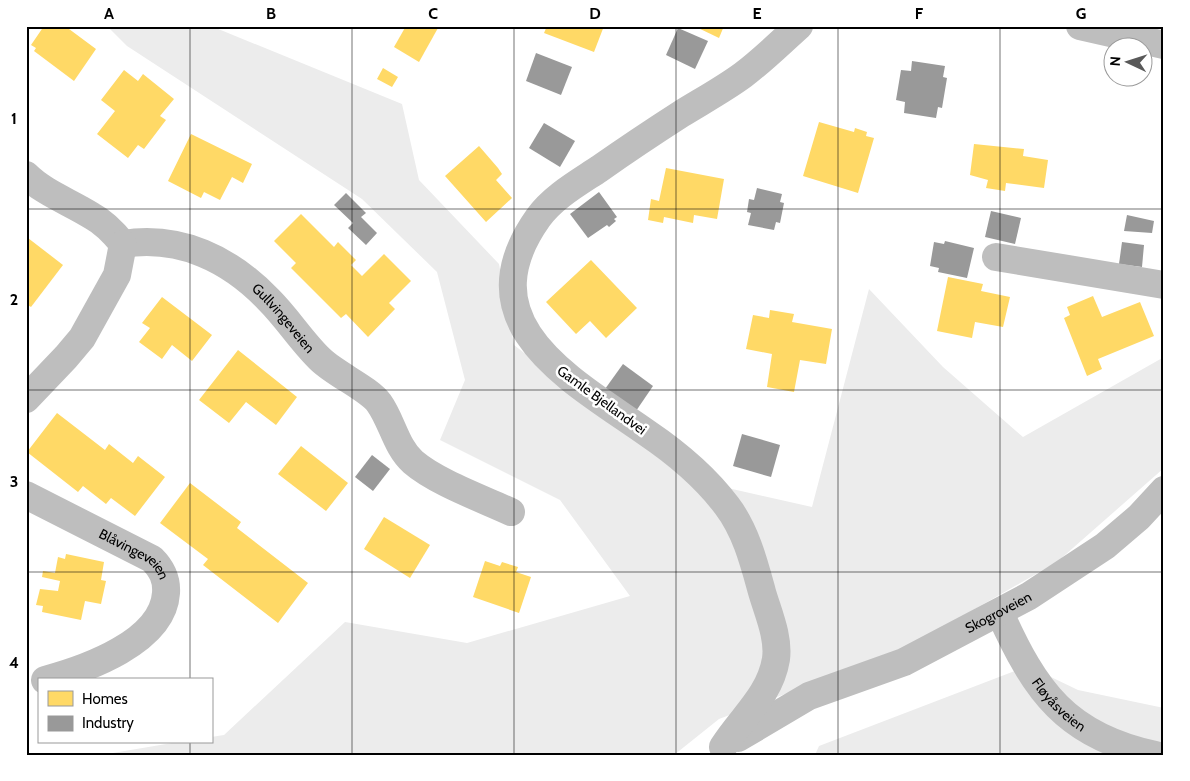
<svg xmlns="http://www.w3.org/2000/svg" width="1190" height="781" viewBox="0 0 1190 781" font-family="Cabin,sans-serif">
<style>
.green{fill:#ececec}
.homes{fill:#ffd966}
.industry{fill:#999}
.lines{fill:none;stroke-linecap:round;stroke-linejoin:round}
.minor{stroke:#bebebe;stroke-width:28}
.major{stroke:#bebebe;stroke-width:28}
.grid{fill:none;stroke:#000;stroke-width:1;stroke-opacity:0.55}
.labels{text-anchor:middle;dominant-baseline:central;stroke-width:5;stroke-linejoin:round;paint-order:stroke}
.street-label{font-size:14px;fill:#000;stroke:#fff}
.neatline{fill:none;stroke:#000;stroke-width:2}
.grid-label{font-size:16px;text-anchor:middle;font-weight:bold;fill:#000}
</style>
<rect width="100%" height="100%" fill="#fff"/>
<g class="green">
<path d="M107,26h104l191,78 17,76 80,84 15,81 170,133 128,29 57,-218 74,78 80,70 141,-80v111l-107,94 -150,86 -188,71 -45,36h-573l77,-13h33v-5l13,-2 121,-113 122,21 163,-47 -70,-96 -120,-60 25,-60 -28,-108 -75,-73 -235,-153z"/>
<path d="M1028,666l50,24 86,18v47h-349l4,-9z"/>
</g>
<g class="homes">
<path d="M44,26h21l31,23 -22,32 -40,-30 2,-3 -5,-3z"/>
<path d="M406,26l32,2 -19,34 -25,-15z"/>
<path d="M547,26h57l-10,26 -50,-19z"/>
<path d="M694,26h30l-5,12z"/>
<path d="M383,68l15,9 -6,10 -15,-8z"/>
<path d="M124,70l14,11 5,-7 31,25 -14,17 6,4 -22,29 -6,-4 -10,13 -31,-24 18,-23 -14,-11z"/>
<path d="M819,122l35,10 1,-4 12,4 -1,4 8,2 -16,55 -55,-17z"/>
<path d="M191,134l61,30 -9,19 -11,-6 -12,23 -16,-8 -3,6 -33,-17z"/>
<path d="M974,144l50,5 -1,7 25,4 -4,28 -38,-5 -1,8 -19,-3 2,-8 -18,-5z"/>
<path d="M479,146l19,22 4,6 -6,6 16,18 -26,24 -41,-46z"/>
<path d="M666,168l58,11 -7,40 -23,-4 -1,8 -29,-6 -1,6 -15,-3 3,-21 8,2z"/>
<path d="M301,214l33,33 4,-5 18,18 -5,5 11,11 22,-22 27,27 -22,22 6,6 -27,28 -22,-23 -5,4 -50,-50 5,-5 -22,-22z"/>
<path d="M28,238l35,27 -32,42 -5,-3z"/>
<path d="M591,260l46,48 -31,30 -16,-17 -14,13 -30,-32z"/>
<path d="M948,277l35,7 -2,7 29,6 -7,30 -28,-5 -3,16 -35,-7z"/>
<path d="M1093,296l9,21 38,-15 14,34 -56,23 4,10 -15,7 -23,-58 6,-3 -3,-8z"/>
<path d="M162,297l50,38 -20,26 -20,-16 -10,14 -23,-17 11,-14 -8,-5z"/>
<path d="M770,310l24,4 -2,8 40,7 -6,35 -26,-4 -6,32 -27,-5 5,-33 -26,-5 7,-34 16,3z"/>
<path d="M238,350l59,47 -21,28 -30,-23 -17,21 -30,-23z"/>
<path d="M57,413l48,37 4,-6 24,19 5,-7 27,21 -30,39 -24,-18 -5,6 -23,-18 -5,6 -51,-40z"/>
<path d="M301,446l47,37 -22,28 -48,-37z"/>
<path d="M190,483l51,39 -4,6 71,55 -30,40 -75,-58 5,-6 -48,-36z"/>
<path d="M384,517l46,28 -20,33 -46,-29z"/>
<path d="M66,554l38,8 -3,18 5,1 -5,23 -16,-3 -4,19 -39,-8 1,-6 -7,-1 4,-16 18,2 2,-10 -18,-4 1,-6 12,2 3,-16 7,2z"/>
<path d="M485,561l15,5 2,-4 16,5 -2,5 15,5 -12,36 -46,-16z"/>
</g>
<g class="industry">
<path d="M678,28l30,13 -13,28 -29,-14z"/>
<path d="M536,53l36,14 -11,28 -35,-14z"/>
<path d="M912,61l33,5 -2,11 4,1 -5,30 -4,-1 -2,11 -32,-5 1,-11 -9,-2 5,-30 10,1z"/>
<path d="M544,123l31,18 -15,26 -31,-19z"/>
<path d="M757,188l25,6 -2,8 4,1 -4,20 -4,-1 -2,8 -26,-5 3,-12 -4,-1 2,-13 5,1z"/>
<path d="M599,192l18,25 -3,2 2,2 -7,6 -2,-2 -19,13 -18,-24z"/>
<path d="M346,193l20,20 -5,4 16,16 -11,12 -18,-17 5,-5 -19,-18z"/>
<path d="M991,211l30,7 -6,26 -30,-7z"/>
<path d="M1127,215l27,6 -2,12 -28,-2z"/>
<path d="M945,241l29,7 -7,30 -29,-6 1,-4 -9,-2 4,-24 10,2z"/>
<path d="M1122,242l22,3 -2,22 -23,-3z"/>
<path d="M623,364l30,22 -17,25 -31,-22z"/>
<path d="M742,434l38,11 -9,32 -38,-11z"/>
<path d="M372,455l18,14 -17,22 -18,-14z"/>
</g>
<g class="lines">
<g class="minor">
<path d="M26,175c18,18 44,27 66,41 13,7 22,17 31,28"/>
<path id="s1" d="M123,244c57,-9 107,15 146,56 19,19 33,42 52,60 16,15 48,29 58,43 13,18 17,44 34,59 23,20 70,37 98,50"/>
<path d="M996,257l168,28"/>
<path d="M26,399l40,-42 16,-19 35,-63 6,-31"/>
<path id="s2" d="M26,495l126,64c10,10 15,20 14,34 -3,49 -80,76 -121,87"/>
<path id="s3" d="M1000,613c35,78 66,123 155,142"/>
<path id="s4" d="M738,738l71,-42 95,-34 125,-66 76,-50 34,-29 25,-27"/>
<path d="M723,747c18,-29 47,-51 53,-88 3,-22 -8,-46 -14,-67 -8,-29 -16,-61 -35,-86 -21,-28 -52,-54 -80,-73 -75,-53 -184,-109 -109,-215 15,-21 40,-35 61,-49 27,-19 54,-37 82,-55 21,-13 43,-25 62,-39 20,-15 38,-33 56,-49"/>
</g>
<path class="major" d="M1080,26l84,19"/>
</g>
<path class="grid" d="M190,26v654M352,26v729M514,26v729M676,26v729M838,26v729M1000,26v729M26,209h1138M26,390h1138M26,572h1138M190,742v13"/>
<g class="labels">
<g class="street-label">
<text stroke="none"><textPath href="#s1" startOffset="186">Gullvingeveien</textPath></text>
<text transform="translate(602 400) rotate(36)">Gamle Bjellandvei</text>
<text stroke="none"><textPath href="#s2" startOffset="124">Blåvingeveien</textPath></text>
<text stroke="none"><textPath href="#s4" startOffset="290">Skogroveien</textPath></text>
<text stroke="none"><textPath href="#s3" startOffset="110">Fløyåsveien</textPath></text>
</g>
</g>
<rect width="1190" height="781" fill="none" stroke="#ffffff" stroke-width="55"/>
<rect x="38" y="678" width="175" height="65" fill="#ffffff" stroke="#999999"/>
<rect x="48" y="691" width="25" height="15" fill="#ffd966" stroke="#999999"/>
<text x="82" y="704" font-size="15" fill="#000000">Homes</text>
<rect x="48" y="716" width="25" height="15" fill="#999999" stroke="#999999"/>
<text x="82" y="728" font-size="15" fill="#000000">Industry</text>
<g transform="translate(1128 62) rotate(274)"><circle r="24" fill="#ffffff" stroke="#999999"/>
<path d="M0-4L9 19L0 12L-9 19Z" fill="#595959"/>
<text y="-8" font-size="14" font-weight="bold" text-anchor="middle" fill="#000000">N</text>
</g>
<rect x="28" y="28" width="1134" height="726" class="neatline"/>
<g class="grid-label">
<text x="109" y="19">A</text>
<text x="271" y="19">B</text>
<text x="433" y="19">C</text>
<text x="595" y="19">D</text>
<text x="757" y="19">E</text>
<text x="919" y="19">F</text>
<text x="1081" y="19">G</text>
<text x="14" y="124">1</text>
<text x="14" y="305">2</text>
<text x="14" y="487">3</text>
<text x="14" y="668">4</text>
</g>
</svg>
